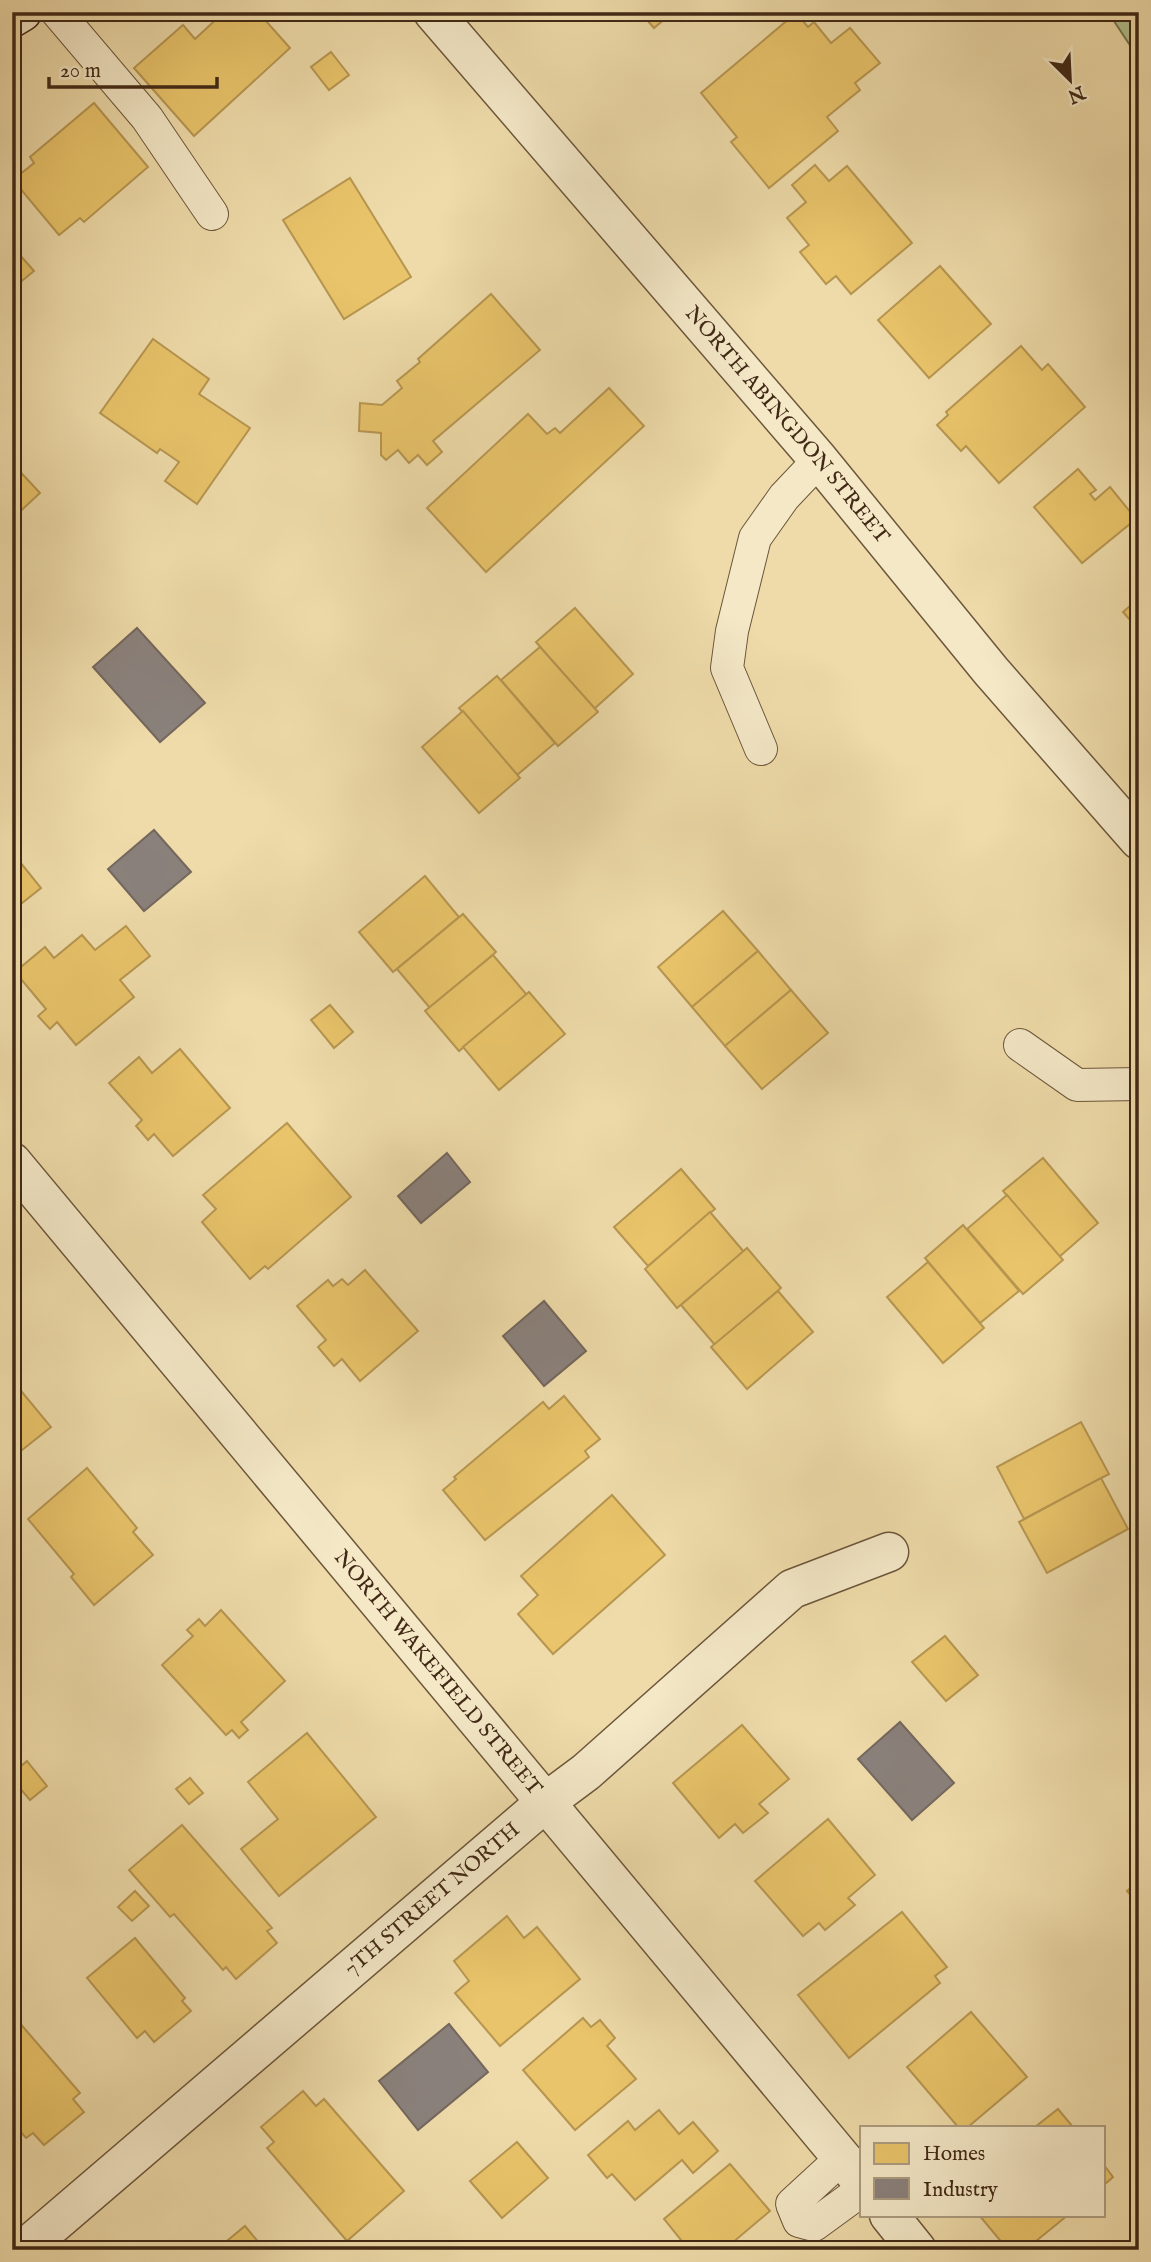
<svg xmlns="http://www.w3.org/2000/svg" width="1151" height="2262" viewBox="0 0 1151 2262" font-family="'IM FELL English',serif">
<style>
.green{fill:#b3c18c;stroke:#7a7551;stroke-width:2}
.homes{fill:#e9c46a;stroke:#b79651;stroke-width:2}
.industry{fill:#8a817c;stroke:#74675d;stroke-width:2}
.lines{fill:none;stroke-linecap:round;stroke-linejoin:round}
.service-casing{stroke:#6c563b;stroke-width:34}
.minor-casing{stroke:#6c563b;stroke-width:41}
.secondary-casing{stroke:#412916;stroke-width:41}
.service{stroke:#f4e8c7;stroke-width:32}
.minor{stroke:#f4e8c7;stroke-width:38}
.secondary{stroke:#f4e8c7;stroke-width:38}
.labels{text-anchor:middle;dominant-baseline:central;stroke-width:7;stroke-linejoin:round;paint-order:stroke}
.street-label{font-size:21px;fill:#412916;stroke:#f4e8c7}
</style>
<rect width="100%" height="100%" fill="#eedba9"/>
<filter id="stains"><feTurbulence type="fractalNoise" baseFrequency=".00286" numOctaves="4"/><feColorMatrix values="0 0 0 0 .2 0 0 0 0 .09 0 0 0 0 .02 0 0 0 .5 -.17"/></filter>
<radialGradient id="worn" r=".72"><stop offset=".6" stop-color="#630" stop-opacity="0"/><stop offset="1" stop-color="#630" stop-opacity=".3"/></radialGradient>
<path class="green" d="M1108,12h31v47z"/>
<g class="homes">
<path d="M224,12h34l32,36 -96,88 -60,-68 49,-43 12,14z"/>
<path d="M640,12h33l-19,16z"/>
<path d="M796,13l12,14 6,-5 17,21 19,-15 30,35 -25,20 5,7 -33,27 11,14 -69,57 -38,-46 6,-5 -36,-44z"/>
<path d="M331,52l18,23 -20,15 -18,-23z"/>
<path d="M94,103l54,64 -64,55 -4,-4 -21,17 -46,-55 21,-17 -4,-6z"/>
<path d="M815,165l14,16 18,-15 65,77 -61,51 -15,-18 -10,8 -26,-32 9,-7 -22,-27 19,-16 -14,-17z"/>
<path d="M350,178l61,99 -67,42 -61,-99z"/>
<path d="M12,246l22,25 -22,18z"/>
<path d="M940,266l51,58 -62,54 -51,-58z"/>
<path d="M491,294l49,56 -107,91 9,11 -15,13 -9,-10 -9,8 -11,-13 -12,10 -5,-5v-22l-22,-2 1,-28 22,2 20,-17 -5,-7 23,-19 -2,-3z"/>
<path d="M153,339l56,40 -10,15 51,34 -53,76 -32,-23 14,-19 -19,-13 -3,4 -57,-40z"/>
<path d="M1021,346l21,24 6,-6 37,43 -86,76 -33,-37 -5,5 -24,-26 11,-10 -2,-3z"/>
<path d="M609,388l35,38 -158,146 -59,-64 101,-94 19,20 8,-6 5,5z"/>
<path d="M12,463l28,30 -28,26z"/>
<path d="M1078,469l18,21 -6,4 5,6 15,-13 26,32 -54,44 -48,-56z"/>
<path d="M1139,598v32l-16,-18z"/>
<path d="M575,608l58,66 -39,35 -58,-67z"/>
<path d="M540,647l58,65 -40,34 -57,-66z"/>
<path d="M497,676l58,67 -38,32 -58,-67z"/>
<path d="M463,711l57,67 -41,35 -57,-66z"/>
<path d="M12,852l29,36 -29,23z"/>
<path d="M425,876l34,41 -66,55 -34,-40z"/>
<path d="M723,911l35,40 -66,56 -34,-40z"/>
<path d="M463,914l33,38 -66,56 -33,-39z"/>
<path d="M126,926l24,30 -30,24 14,17 -58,48 -19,-23 -7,7 -12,-13 8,-7 -31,-37 30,-25 9,11 28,-23 13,15z"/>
<path d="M758,951l33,39 -66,56 -33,-39z"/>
<path d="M493,955l34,40 -68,56 -34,-40z"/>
<path d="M791,990l37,43 -66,56 -37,-43z"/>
<path d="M529,992l36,42 -66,56 -36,-43z"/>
<path d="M330,1005l23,27 -19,16 -23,-28z"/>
<path d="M180,1049l50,59 -57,48 -19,-22 -6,6 -12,-14 6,-6 -33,-37 30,-26 13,16z"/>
<path d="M287,1123l64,74 -83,72 -3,-3 -15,13 -48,-57 14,-13 -13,-14z"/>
<path d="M1043,1158l55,65 -39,34 -56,-66z"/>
<path d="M681,1169l34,40 -67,57 -34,-39z"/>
<path d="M1007,1195l56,65 -40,34 -56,-65z"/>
<path d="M710,1212l34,40 -67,56 -32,-39z"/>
<path d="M963,1225l56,66 -39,32 -55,-65z"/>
<path d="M747,1248l34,40 -66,57 -34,-40z"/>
<path d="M928,1262l56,66 -41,35 -56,-66z"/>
<path d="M365,1270l53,61 -58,50 -18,-22 -8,7 -16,-19 8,-7 -29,-34 31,-26 5,6 9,-7 6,6z"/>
<path d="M778,1291l35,41 -66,57 -36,-42z"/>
<path d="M12,1380l39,47 -39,31z"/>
<path d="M564,1396l36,43 -15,12 4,6 -104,83 -42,-50 13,-11 -2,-2 89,-75 6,7z"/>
<path d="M1081,1422l28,52 -85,45 -27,-52z"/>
<path d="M87,1468l50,60 -4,4 20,23 -59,50 -23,-28 3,-3 -46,-55z"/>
<path d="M1101,1478l27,51 -81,44 -28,-51z"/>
<path d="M612,1495l53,60 -112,99 -35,-40 20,-19 -17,-19z"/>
<path d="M221,1610l64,71 -44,41 7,8 -9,8 -7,-8 -6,5 -64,-70 31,-29 -6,-6 12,-11 6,7z"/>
<path d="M945,1636l33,39 -32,26 -34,-39z"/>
<path d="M742,1725l47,54 -30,25 9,9 -25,20 -8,-9 -16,14 -46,-55z"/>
<path d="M307,1733l69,84 -97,79 -38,-47 37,-30 -30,-37z"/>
<path d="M27,1761l20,25 -17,14 -18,-21v-5z"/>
<path d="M190,1778l13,15 -14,11 -13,-15z"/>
<path d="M828,1819l47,56 -27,23 7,7 -30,25 -6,-7 -16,13 -48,-55z"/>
<path d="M182,1825l90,103 -5,3 10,12 -41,36 -10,-12 -3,3 -49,-56 -4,3 -41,-47z"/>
<path d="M1139,1880v24l-12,-13z"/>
<path d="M135,1891l14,15 -17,15 -14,-14z"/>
<path d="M902,1912l45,55 -12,9 5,7 -91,75 -51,-63z"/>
<path d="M507,1916l17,22 13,-11 43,52 -80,67 -45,-53 14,-12 -15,-20z"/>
<path d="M135,1938l50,60 -3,3 9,10 -37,31 -9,-11 -8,7 -50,-60z"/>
<path d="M971,2012l56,65 -59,50h-10l-51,-60z"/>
<path d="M12,2014l68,79 -7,6 11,13 -40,33 -11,-12 -7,5 -14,-16z"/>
<path d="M583,2018l8,9 9,-7 15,18 -8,8 29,33 -61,51 -52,-60z"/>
<path d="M303,2091l13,15 8,-7 80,92 -57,50 -80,-93 7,-6 -13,-15z"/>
<path d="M1058,2109l15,18h-38z"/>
<path d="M659,2110l20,24 14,-12 25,29 -25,22 -11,-13 -47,40 -23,-26 -5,4 -19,-23 40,-34 7,9z"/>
<path d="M517,2142l31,36 -46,40 -32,-37z"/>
<path d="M730,2164l40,47 -38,32 6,7h-49l-25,-31z"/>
<path d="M1104,2165l9,12 -9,8z"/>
<path d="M979,2215h89l-43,35h-17z"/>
<path d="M245,2226l20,24h-49z"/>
</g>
<g class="industry">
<path d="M137,628l68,75 -45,39 -67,-75z"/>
<path d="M154,830l37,42 -47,39 -36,-42z"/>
<path d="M447,1153l23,29 -49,41 -23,-27z"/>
<path d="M544,1301l42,50 -42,35 -41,-50z"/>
<path d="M900,1722l54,61 -42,37 -54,-61z"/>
<path d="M449,2024l39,48 -70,58 -39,-49z"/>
</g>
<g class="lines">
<g class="service-casing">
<g id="service">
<path d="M57,12l90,106 65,96"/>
<path d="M761,749l-34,-81 5,-37 23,-93 29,-41 35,-37"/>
<path d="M1020,1045l57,40 62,-1"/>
<path d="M842,2158l-50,46 7,17 15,4 48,-35"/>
</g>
</g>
<g class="minor-casing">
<g id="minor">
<path id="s1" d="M433,12l386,448 172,211 148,169"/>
<path id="s2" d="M12,1162l850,1020"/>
<path d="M889,2215l28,35"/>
<path id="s3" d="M23,2250l524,-449 39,-29 206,-183 97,-37"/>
</g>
</g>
<g class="secondary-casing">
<path id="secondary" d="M12,18l10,-6"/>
</g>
<use href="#service" class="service"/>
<use href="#minor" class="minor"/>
<use href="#secondary" class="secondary"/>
</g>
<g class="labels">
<g class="street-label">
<text stroke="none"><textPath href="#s1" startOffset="544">NORTH ABINGDON STREET</textPath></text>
<text stroke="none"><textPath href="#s2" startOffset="665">NORTH WAKEFIELD STREET</textPath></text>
<text stroke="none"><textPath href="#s3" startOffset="539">7TH STREET NORTH</textPath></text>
</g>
</g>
<rect width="1151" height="2262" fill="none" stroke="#eedba9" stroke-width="42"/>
<rect x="14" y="14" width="1123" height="2234" fill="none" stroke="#412916" stroke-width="3.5"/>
<rect x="21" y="21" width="1109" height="2220" fill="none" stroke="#412916" stroke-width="2"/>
<rect x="860" y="2126" width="245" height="91" fill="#f4e8c7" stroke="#ac9c80" stroke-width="2"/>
<rect x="874" y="2143" width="35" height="21" fill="#e9c46a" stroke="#ac9c80" stroke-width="2"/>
<text x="923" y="2160" font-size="21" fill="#412916">Homes</text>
<rect x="874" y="2178" width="35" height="21" fill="#8a817c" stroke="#ac9c80" stroke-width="2"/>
<text x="923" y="2196" font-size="21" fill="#412916">Industry</text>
<g transform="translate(1070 80) rotate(156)" stroke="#f4e8c7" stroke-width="5" paint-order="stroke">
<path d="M0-5L12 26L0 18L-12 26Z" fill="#412916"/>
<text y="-10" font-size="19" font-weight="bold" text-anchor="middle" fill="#412916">N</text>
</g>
<path d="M49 77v10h168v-10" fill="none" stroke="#412916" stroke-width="3.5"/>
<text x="60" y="77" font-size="21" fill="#412916" stroke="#f4e8c7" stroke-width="5" paint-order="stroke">20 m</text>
<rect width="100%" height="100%" filter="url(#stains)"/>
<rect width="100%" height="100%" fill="url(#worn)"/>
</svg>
